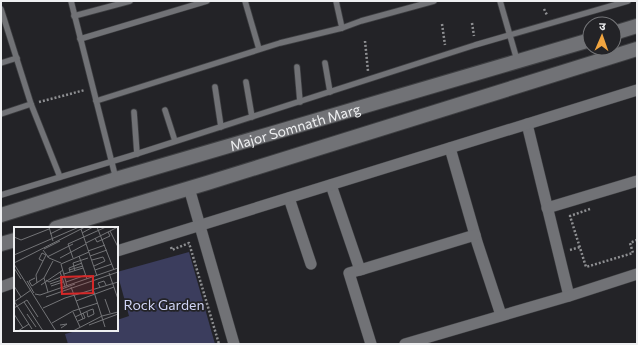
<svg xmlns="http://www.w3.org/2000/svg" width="638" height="345" viewBox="0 0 638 345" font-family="Commissioner,'Noto Sans Devanagari',sans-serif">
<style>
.green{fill:#3b3d5d}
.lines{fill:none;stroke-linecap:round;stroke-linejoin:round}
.service-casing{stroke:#3e3f42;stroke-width:7}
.minor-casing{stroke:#3e3f42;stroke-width:12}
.tertiary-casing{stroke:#3e3f42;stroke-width:16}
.path{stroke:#8e8f92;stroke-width:2.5;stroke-dasharray:2 2;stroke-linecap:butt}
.service{stroke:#717276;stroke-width:5.5}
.minor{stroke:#717276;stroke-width:11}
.tertiary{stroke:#717276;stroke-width:14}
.labels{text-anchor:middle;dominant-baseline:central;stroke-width:3.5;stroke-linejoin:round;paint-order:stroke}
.street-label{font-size:14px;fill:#eeeff1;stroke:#232327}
.park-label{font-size:14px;fill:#d1d5f7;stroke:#232327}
.inset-road{fill:none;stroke:#747578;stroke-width:1}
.view{fill:#d62828;fill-opacity:0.15;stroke:#d62828;stroke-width:2}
.inset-edge{fill:none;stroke:#eeeff1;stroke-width:2}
</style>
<rect width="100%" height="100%" fill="#232327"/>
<path class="green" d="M189,252l26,92h-147l-3,-10 15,-4h37v-10l12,-4 -12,-44z"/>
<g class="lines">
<g class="service-casing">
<g id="service">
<path d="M71,1l45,178"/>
<path d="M245,1l14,48"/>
<path d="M336,1l6,27"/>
<path d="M500,1l17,59"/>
<path d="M1,9l30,95 29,73"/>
<path d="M74,16l56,-15"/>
<path d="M80,39l127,-38"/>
<path d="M1,63l16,-5"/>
<path d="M325,63l5,29"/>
<path d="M297,67l3,35"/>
<path d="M246,82l6,35"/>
<path d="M215,87l6,40"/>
<path d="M96,101l184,-58 62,-15 19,-7 73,-20"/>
<path d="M165,110l10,31"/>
<path d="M134,112l3,42"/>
<path d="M1,114l30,-10"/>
<path d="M1,195l129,-39 345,-111 153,-44"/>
</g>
</g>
<g class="minor-casing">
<g id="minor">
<path d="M527,124l42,172"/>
<path d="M450,148l27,94 24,73"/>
<path d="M331,185l29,85 115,-35"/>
<path d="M189,188l45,156"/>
<path d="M289,198l22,66"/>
<path d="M547,208l90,-27"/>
<path d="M117,251l520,-161"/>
<path d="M363,269l-14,4 22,71"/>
<path d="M1,287l14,-5"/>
<path d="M405,344l164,-48 68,-22"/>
</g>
</g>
<g class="tertiary-casing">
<g id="tertiary">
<path d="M614,33l23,-7"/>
<path id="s1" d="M1,215l115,-36 474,-139"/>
<path d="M56,228l151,-45 430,-134"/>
<path d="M1,244l14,-4"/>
</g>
</g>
<g class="path">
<path d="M544,9l3,6"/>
<path d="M472,23l2,13"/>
<path d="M442,24l3,21"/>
<path d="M365,41l3,30"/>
<path d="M39,102l46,-12"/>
<path d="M590,209l-20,7 16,51 47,-14 -3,-10 7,-3"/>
<path d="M171,247l1,3 17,-7 30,101"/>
<path d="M570,250l10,-3"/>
</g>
<use href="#service" class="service"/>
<use href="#minor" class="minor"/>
<use href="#tertiary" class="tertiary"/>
</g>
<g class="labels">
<g class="street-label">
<text stroke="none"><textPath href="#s1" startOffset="307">Major Somnath Marg</textPath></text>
</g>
<g class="park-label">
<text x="164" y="304">Rock Garden</text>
</g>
</g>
<g transform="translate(14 227)">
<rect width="104" height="104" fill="#232327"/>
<path class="inset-road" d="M35,0l4,14M83,0l17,43M67,2l16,47M96,4l8,16M68,6l11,-6M36,7l14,-7M0,10l7,3 28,-11M81,11l2,4 13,-6 -2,-4M72,16l32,-16M30,22l16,-8M29,23l6,8 12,5M74,24l17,-6M0,28l65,-28M65,29l8,23M76,29l17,-6M33,30l26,-13M46,31l26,-14M59,31l-5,-14 38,-17M78,33l11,-3 2,4 -11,5M29,34l-4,-2 3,-6 4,2M0,36l71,-36M0,37l42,67M0,41l7,11M55,43l14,-4M81,43l17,-6M61,44l-2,-8 15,-5M46,45l5,14M56,45l-1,-4 13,-5M95,46l9,26M50,47l19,-6M21,51l-6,3 3,5 12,-8M32,53l3,2 12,-5M13,54l7,12M52,55l20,-7M23,56l-1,-8 10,-20M36,57l12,-4M27,58l22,-15M0,59l7,11M37,59l12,-4M53,59l-6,-22 28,-12M57,60l12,32M86,60l-2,-4 6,-2 2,4M48,62l13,-5M79,62l12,38M34,65l-4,-14 9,-17M21,67l5,1 78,-27M32,70l72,-25M91,72l5,14M0,74l18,28M62,74l38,-14M0,75l17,-12M10,75l19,29M0,81l13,-8 11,17M29,81l22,-10 53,-16M59,85l7,15M0,87l9,14M13,87l9,13M61,90l15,-7 3,-1 1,5 -6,3 -1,-5M64,94l7,-3 -2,-5M38,96l21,-12 25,-8M46,98l7,-1 -6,4M75,98l29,-11M4,104l11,-7M59,104l29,-15 16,-4"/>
<path class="view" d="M79,49v17l-31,1 -1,-17z"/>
<rect width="104" height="104" class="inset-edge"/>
</g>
<rect width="638" height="345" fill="none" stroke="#eeeff1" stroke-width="4"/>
<g transform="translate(602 36) rotate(2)"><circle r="19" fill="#232327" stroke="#747578"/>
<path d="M0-3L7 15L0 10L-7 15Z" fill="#f1a540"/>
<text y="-6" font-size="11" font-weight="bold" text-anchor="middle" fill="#eeeff1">उ</text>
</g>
</svg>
